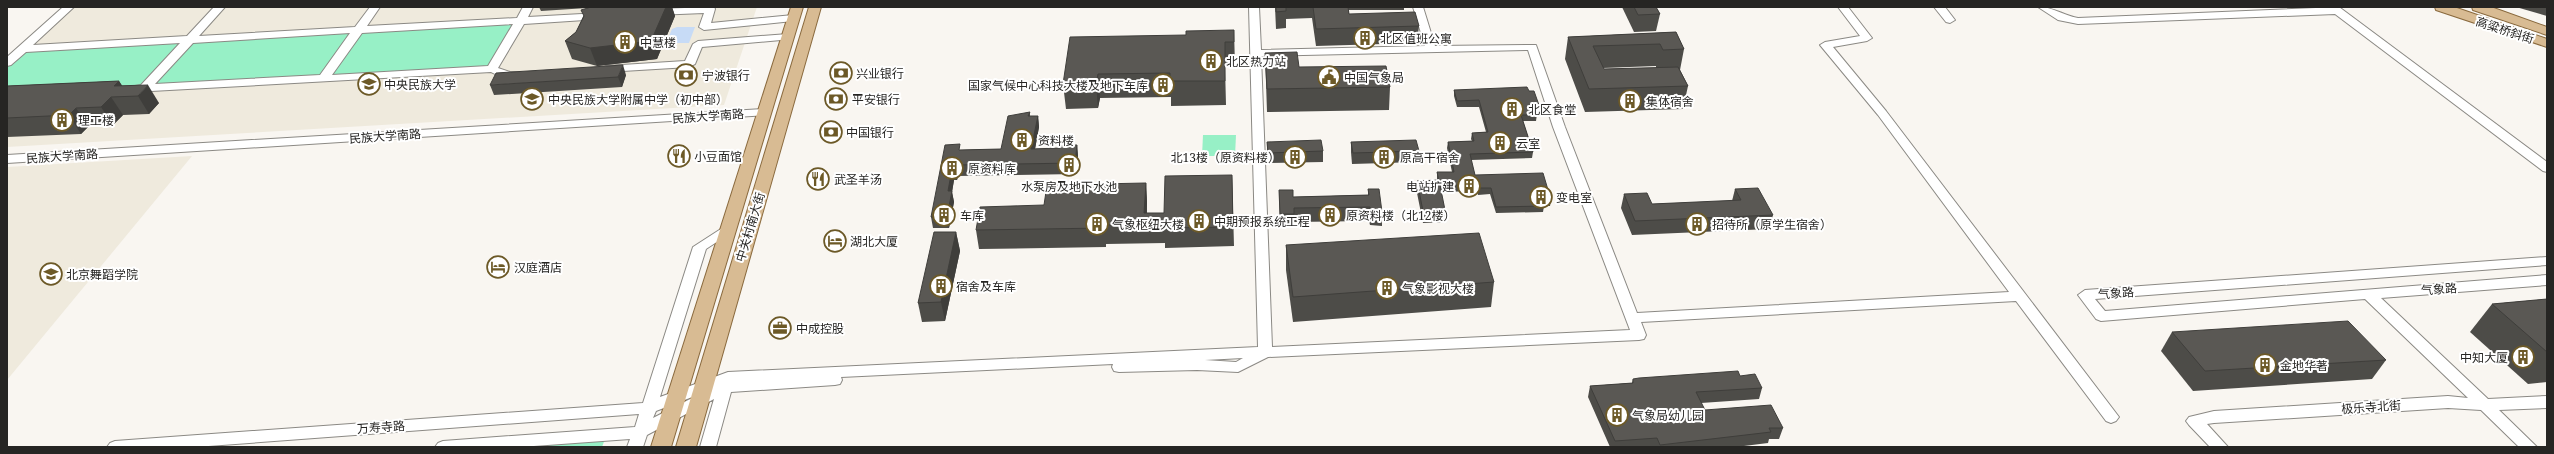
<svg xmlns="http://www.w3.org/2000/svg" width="2554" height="454" viewBox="0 0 2554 454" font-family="'Noto Serif','Noto Sans SC',serif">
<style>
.built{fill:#efeadd}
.green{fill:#97f0c6}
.water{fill:#c7dbf6}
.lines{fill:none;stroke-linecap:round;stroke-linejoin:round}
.minor-casing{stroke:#8b8984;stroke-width:2}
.major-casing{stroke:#89693d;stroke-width:2}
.minor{fill:#fff;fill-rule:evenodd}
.major{fill:#d8bb93;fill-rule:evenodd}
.wall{fill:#4d4c48;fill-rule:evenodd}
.shaded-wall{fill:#3f3e3b}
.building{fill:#5a5854;stroke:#3f3e3b}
.labels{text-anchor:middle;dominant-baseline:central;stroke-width:4;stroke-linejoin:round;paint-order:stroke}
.street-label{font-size:12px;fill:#262523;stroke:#fff}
.poi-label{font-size:12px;fill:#262523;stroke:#fff;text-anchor:start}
</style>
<rect width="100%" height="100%" fill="#f9f6f1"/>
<g class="built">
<path d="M65,7h692l-33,98 -717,42v-85z"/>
<path d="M192,156l-185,224v-213z"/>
</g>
<g class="green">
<path d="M520,20l-28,49 -485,27v-33l15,-14z"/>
<path d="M1203,135h33l-1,21h-33z"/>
<path d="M605,439l-3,8h-112z"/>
</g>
<path class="water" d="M677,27h18l-6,16h-23l6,-14z"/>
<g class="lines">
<g class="minor-casing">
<g id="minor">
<path d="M63,7h11l-41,38 154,-9 27,-29h11l-26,29 156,-9 15,-20h10l-13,19 150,-8 6,-11h10l-5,10 72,-4 5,3 -5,3 -76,5 -26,44 12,4 13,1 2,2c-9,10 -25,1 -34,-3l-358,20 -4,-1 -2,-2 2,-2 12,-2 39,-42 -154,9 -15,13 -4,1v-9zM513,24l-25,42 -156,9 30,-42zM350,33l-30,42 -165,9 38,-41z"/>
<path d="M714,7l1,2 -4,14 82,-8 5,3 -5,3 -89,9 -5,-3 5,-14 -49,2 -5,-3 5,-3z"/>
<path d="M1249,7h10l2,43 164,-4 -12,-39h10l12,39 101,-1 29,82 72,186 372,-21 -131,-177 -58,-70 5,-3 35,-6 -22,-29h10l24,31 -5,3 -34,6 53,64 233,306 -3,4 -5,2 -5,-2 -90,-120 -375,21 5,13 -2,4 -5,1 -371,17 -30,15 -41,-2 -78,2 -5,-1 -2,-4 1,-3 -272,13 1,3 -2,4 -5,1 -104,7 -15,55h-16l14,-48 -67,36 -4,12h-16l3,-8 -110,8h-85l3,-4 5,-2 192,-14 4,-13 -444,33h-88l3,-4 5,-2 528,-38 50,-156 34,-22 7,4 -2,3 -26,17 -46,148 68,-25 530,-25zM1528,50l25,77 77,203 -358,17 -11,-291zM1243,358l-7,4 -31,-2zM700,394l-47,24 3,-7z"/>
<path d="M1934,7h11l10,13 -5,3 -4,-1z"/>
<path d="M2038,7c16,0 24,8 40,11l261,-11 208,155v10l-4,-1 -208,-157 -257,10 -20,-4z"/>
<path d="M788,34l4,1v4l-90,8 -7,17 -6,3 -83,5 -6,-3 6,-3 79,-5 8,-17 5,-3z"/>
<path d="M763,109l4,2 2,2 -2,2 -760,48v-8z"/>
<path d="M2547,257v8l-452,34 10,12 442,-36v10l-166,13 107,101 59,-3v12l-48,2 38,37h-18l-38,-37 -33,-2 -234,15 -7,1 21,23h-18l-21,-22 -3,-4 3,-4 25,-6 234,-15 20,2 -103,-99 -264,22 -5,-2 -18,-24 7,-5z"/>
</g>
</g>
<g class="major-casing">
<g id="major">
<path d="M791,7h12l-132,440h-20z"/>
<path d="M809,7h12l-125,440h-20z"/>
<path d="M2435,7h19l93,32v8l-111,-37z"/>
<path d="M2472,7h19l56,20v8l-74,-25z"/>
</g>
</g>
<use href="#minor" class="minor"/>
<use href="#major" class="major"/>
</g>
<g class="wall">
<path d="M539,7h133l3,9 -18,43 -60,7 -25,-7 -7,-18 11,-9 11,-24 -46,3z"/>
<path d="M1275,7h129v3h-55v4l70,12 -2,17 -101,3 -4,-28 -26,1v9l-10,1z"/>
<path d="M1622,7h34l4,7 -4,17 -22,1z"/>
<path d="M2516,7h31v9z"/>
<path d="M1234,30l1,36h-10l1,39 -55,1v-9l-71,1 -2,10 -32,1 -3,-25 123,-49z"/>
<path d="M1676,32l8,17 -4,21 8,16 -5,23 -98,3 -20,-53 3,-22zM1656,66v2l-52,1 -1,-1z"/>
<path d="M1265,53l34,14 91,20 -1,23 -122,2z"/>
<path d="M626,75l-4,12 -128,8 -4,-10z"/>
<path d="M119,81l3,5 37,17 -10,11 -26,1 -10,10 -24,1 -8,8 -74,3v-51z"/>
<path d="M1454,90l75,1 11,17 -1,6h-2l-1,7h-13l10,31 -1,6 -61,2 4,15 76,25 -1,6h-6l-1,6 -47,1 -6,-19 -12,1 -1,-4 -36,1 5,23 -1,7 -22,1 -7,-35 1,-7 20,-1v-8h15l-5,-24 1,-6 24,-1 -1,-2 1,-6 14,-1 -7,-25h-22l-3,-11z"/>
<path d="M1030,112v4h8l1,11 -4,22 25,-1 17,-3 1,11 -1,18 -119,2 -1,4h-3l-2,12 2,10 -5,26h-16l-2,-11 31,-67 39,-1z"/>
<path d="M1267,142l56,9v11l-55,1z"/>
<path d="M1351,142l68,9 -1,11 -66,2 -1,-12z"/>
<path d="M1232,175l2,71 -69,2v-5l-59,1v3l-127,2 -3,-19 68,-25 102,-22 1,19v11h17z"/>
<path d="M1368,189l14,23v14l-12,-1 -1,-4 -75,1v6h-14l-1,-38 14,7 75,-2z"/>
<path d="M1735,189l38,26 -4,14 -137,6 -11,-27 3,-14 28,10 80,-3z"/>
<path d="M956,232l4,19 -15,70 -23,1 -4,-19z"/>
<path d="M1286,245l208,37 -3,25 -198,15 -7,-52z"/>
<path d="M2547,299v83l-19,2 -58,-52 22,-28z"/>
<path d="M2172,332l214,28 -14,19 -179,12 -32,-40z"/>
<path d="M1740,376l22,12 -3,11 -58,4 4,7 78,18 -4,11h-10l-1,4 -32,4h-126l-22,-50 2,-11 42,-3 1,-4z"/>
</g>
<g class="shaded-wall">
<path d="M666,7h6l3,9 -18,43 -60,7 -7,-18z"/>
<path d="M623,65l3,10 -4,12 -4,-10z"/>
<path d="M1098,74l2,24 -2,10 -2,-24z"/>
<path d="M119,81l10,15 -15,-10z"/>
<path d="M148,85l11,18 -10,11 -11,-18z"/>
<path d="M111,97l12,18 -10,10 -12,-18z"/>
<path d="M76,108l13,18 -8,8 -12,-19z"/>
<path d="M1038,116l1,11 -6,33 -2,-11z"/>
<path d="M1077,145l1,11 -1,18 -2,-11z"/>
<path d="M956,165l2,11 -1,4 -2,-11z"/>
<path d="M952,169l2,11 -2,12 2,10 -5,26 -2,-11 1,-26z"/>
<path d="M1146,183l1,19 -1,22 -2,-11z"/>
<path d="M956,232l4,19 -15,70 -4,-19z"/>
</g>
<g class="building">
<path d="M591,7h75l-15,34 -61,7 -25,-7 11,-9 8,-16 -3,-6z"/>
<path d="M1276,7h10v4l-10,1z"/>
<path d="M1313,7h35l1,7 66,-2 4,14 -103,3z"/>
<path d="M1634,7h22l4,7 -22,1z"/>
<path d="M1234,30v12h-9v39h-55v-8l-72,1 -2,10h-33l7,-47 116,-2v-4z"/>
<path d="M1676,32l8,17 -21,1 -3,-6 -67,2 11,23 74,-2 10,19 -99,3 -21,-52z"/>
<path d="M1297,52l2,15 87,-1 4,21 -123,2 -2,-36z"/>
<path d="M623,65l-5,12 -128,8 6,-12z"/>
<path d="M119,81l-5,5 34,-1 -10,11 -27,1 -10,10 -25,1 -7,7 -62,3v-32z"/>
<path d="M1527,87l2,4h5l6,17h-5l2,7h-16l12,37 -63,2 5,21 68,-2 8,27h-9l2,6 -48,1 -5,-19h-12l-1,-4 -38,2 -3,-14h17l-6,-30 26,-1 -2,-8 16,-1 -9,-32 -22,1 -3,-11z"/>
<path d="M1030,112l-2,4h10l-7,33 29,-1v-3h17l-2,18 -119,2 -1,4h-3l-4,22h4l-5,26h-16l14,-72 15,-1 -1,6 42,-1 7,-33z"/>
<path d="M1321,140l2,11 -55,2 -1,-11z"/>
<path d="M1416,140l3,11 -66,2 -2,-11z"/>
<path d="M1232,175l1,52 -69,1v-4l-61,1 1,3 -128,2 4,-23 64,-2 3,-20 99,-2 -2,30h20l1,-37z"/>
<path d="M1439,180l7,35 -22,1 -7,-35z"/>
<path d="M1758,188l15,27 -138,6 -11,-27 23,-1 5,11 89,-4 -6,-11z"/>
<path d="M1368,189h11l3,23h-11l-1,-5 -76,1v6h-14l-1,-24h14v7l76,-2z"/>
<path d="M934,232h22l-15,70 -23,1z"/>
<path d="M1479,233l15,49 -201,15 -7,-52z"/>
<path d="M2547,299v53l-55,-48z"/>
<path d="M2348,321l38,39 -181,11 -33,-39z"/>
<path d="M1738,371l2,5 15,-2 7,14 -66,4 9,18 66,-5 12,23h-14l2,4 -111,13 -3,-7 -42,3 -25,-55 43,-3v-4l6,-1z"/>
</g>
<defs>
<g id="building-ring" transform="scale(1.15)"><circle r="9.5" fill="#fff" stroke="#6c5927" stroke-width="1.5"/><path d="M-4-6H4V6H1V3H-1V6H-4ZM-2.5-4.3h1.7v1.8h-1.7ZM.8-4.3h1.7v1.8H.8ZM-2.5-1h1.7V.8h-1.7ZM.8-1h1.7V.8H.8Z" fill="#6c5927"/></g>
<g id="bank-ring" transform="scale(1.15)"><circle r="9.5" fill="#fff" stroke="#6c5927" stroke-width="1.5"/><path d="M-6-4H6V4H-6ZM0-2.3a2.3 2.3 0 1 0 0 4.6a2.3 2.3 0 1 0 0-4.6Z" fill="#6c5927"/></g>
<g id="civic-ring" transform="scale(1.15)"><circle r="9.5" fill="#fff" stroke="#6c5927" stroke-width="1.5"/><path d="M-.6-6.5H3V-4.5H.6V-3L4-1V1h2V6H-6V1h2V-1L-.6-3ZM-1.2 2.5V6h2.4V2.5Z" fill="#6c5927"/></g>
<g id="university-ring" transform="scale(1.15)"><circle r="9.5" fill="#fff" stroke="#6c5927" stroke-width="1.5"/><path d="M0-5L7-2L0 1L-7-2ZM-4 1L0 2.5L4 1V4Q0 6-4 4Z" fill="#6c5927"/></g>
<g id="school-ring" transform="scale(1.15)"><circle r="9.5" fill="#fff" stroke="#6c5927" stroke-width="1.5"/><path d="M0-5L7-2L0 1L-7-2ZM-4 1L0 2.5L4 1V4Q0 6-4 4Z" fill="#6c5927"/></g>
<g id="restaurant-ring" transform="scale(1.15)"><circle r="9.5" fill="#fff" stroke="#6c5927" stroke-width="1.5"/><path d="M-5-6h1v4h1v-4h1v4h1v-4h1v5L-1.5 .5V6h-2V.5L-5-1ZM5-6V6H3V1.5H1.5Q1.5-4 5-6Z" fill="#6c5927"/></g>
<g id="hotel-ring" transform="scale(1.15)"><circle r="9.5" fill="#fff" stroke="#6c5927" stroke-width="1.5"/><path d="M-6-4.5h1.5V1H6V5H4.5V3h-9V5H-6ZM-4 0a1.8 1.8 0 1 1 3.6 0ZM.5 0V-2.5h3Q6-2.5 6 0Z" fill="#6c5927"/></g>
<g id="office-ring" transform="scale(1.15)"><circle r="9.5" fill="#fff" stroke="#6c5927" stroke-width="1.5"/><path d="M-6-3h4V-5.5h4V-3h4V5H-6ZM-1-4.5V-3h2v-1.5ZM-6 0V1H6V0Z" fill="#6c5927"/></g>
</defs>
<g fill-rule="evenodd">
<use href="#building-ring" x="1365" y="38"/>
<use href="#building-ring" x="625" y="42"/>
<use href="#building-ring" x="1211" y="61"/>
<use href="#bank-ring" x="841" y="73"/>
<use href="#bank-ring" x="686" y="75"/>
<use href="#civic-ring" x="1329" y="77"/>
<use href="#university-ring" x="369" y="84"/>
<use href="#building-ring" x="1163" y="85"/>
<use href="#school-ring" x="532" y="99"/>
<use href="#bank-ring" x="836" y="99"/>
<use href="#building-ring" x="1630" y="101"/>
<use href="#building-ring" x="1512" y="109"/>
<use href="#building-ring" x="62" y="120"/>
<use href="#bank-ring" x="831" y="132"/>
<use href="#building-ring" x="1022" y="140"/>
<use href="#building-ring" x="1500" y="143"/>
<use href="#restaurant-ring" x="679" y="156"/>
<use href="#building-ring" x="1295" y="157"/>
<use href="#building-ring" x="1384" y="157"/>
<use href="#building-ring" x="1069" y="165"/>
<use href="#building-ring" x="952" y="168"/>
<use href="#restaurant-ring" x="818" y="179"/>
<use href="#building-ring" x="1469" y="186"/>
<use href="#building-ring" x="1541" y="197"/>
<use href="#building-ring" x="944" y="215"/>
<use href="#building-ring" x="1330" y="215"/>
<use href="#building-ring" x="1199" y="221"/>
<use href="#building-ring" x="1097" y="224"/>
<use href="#building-ring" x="1697" y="224"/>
<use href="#hotel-ring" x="835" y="241"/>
<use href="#hotel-ring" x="498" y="267"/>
<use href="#university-ring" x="51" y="274"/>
<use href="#building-ring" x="941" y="286"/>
<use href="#building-ring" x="1387" y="288"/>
<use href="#office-ring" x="780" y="328"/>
<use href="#building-ring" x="2523" y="357"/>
<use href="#building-ring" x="2265" y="365"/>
<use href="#building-ring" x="1617" y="415"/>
</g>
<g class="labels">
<g class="street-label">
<text transform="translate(2505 30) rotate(18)">高粱桥斜街</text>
<text transform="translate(708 116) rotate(-4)">民族大学南路</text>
<text transform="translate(385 136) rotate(-4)">民族大学南路</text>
<text transform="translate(62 156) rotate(-4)">民族大学南路</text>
<text transform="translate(750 227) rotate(-73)">中关村南大街</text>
<text transform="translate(2439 289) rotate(-4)">气象路</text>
<text transform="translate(2116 293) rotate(-4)">气象路</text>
<text transform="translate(2371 407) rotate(-4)">极乐寺北街</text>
<text transform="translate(381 427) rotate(-4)">万寿寺路</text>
</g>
<g class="poi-label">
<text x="1380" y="38">北区值班公寓</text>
<text x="640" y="42">中慧楼</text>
<text x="1226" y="61">北区热力站</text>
<text x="856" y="73">兴业银行</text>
<text x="702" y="75">宁波银行</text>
<text x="1344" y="77">中国气象局</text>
<text x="384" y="84">中央民族大学</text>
<text x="1148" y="85" text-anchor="end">国家气候中心科技大楼及地下车库</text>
<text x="548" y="99">中央民族大学附属中学（初中部）</text>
<text x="852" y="99">平安银行</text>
<text x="1646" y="101">集体宿舍</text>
<text x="1528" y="109">北区食堂</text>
<text x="78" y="120">理工楼</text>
<text x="846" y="132">中国银行</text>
<text x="1038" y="140">资料楼</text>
<text x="1516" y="143">云室</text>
<text x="694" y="156">小豆面馆</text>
<text x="1280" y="157" text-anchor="end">北13楼（原资料楼）</text>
<text x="1400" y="157">原高干宿舍</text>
<text x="968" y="168">原资料库</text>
<text x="834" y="179">武圣羊汤</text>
<text x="1069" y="186" text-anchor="middle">水泵房及地下水池</text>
<text x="1454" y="186" text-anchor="end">电站扩建</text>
<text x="1556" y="197">变电室</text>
<text x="960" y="215">车库</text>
<text x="1346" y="215">原资料楼（北12楼）</text>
<text x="1214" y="221">中期预报系统工程</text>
<text x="1112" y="224">气象枢纽大楼</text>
<text x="1712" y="224">招待所（原学生宿舍）</text>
<text x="850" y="241">湖北大厦</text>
<text x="514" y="267">汉庭酒店</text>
<text x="66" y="274">北京舞蹈学院</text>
<text x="956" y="286">宿舍及车库</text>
<text x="1402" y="288">气象影视大楼</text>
<text x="796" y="328">中成控股</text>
<text x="2508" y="357" text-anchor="end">中知大厦</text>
<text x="2280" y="365">金地华著</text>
<text x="1632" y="415">气象局幼儿园</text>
</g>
</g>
<rect width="2554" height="454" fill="none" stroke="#262523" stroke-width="16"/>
</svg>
